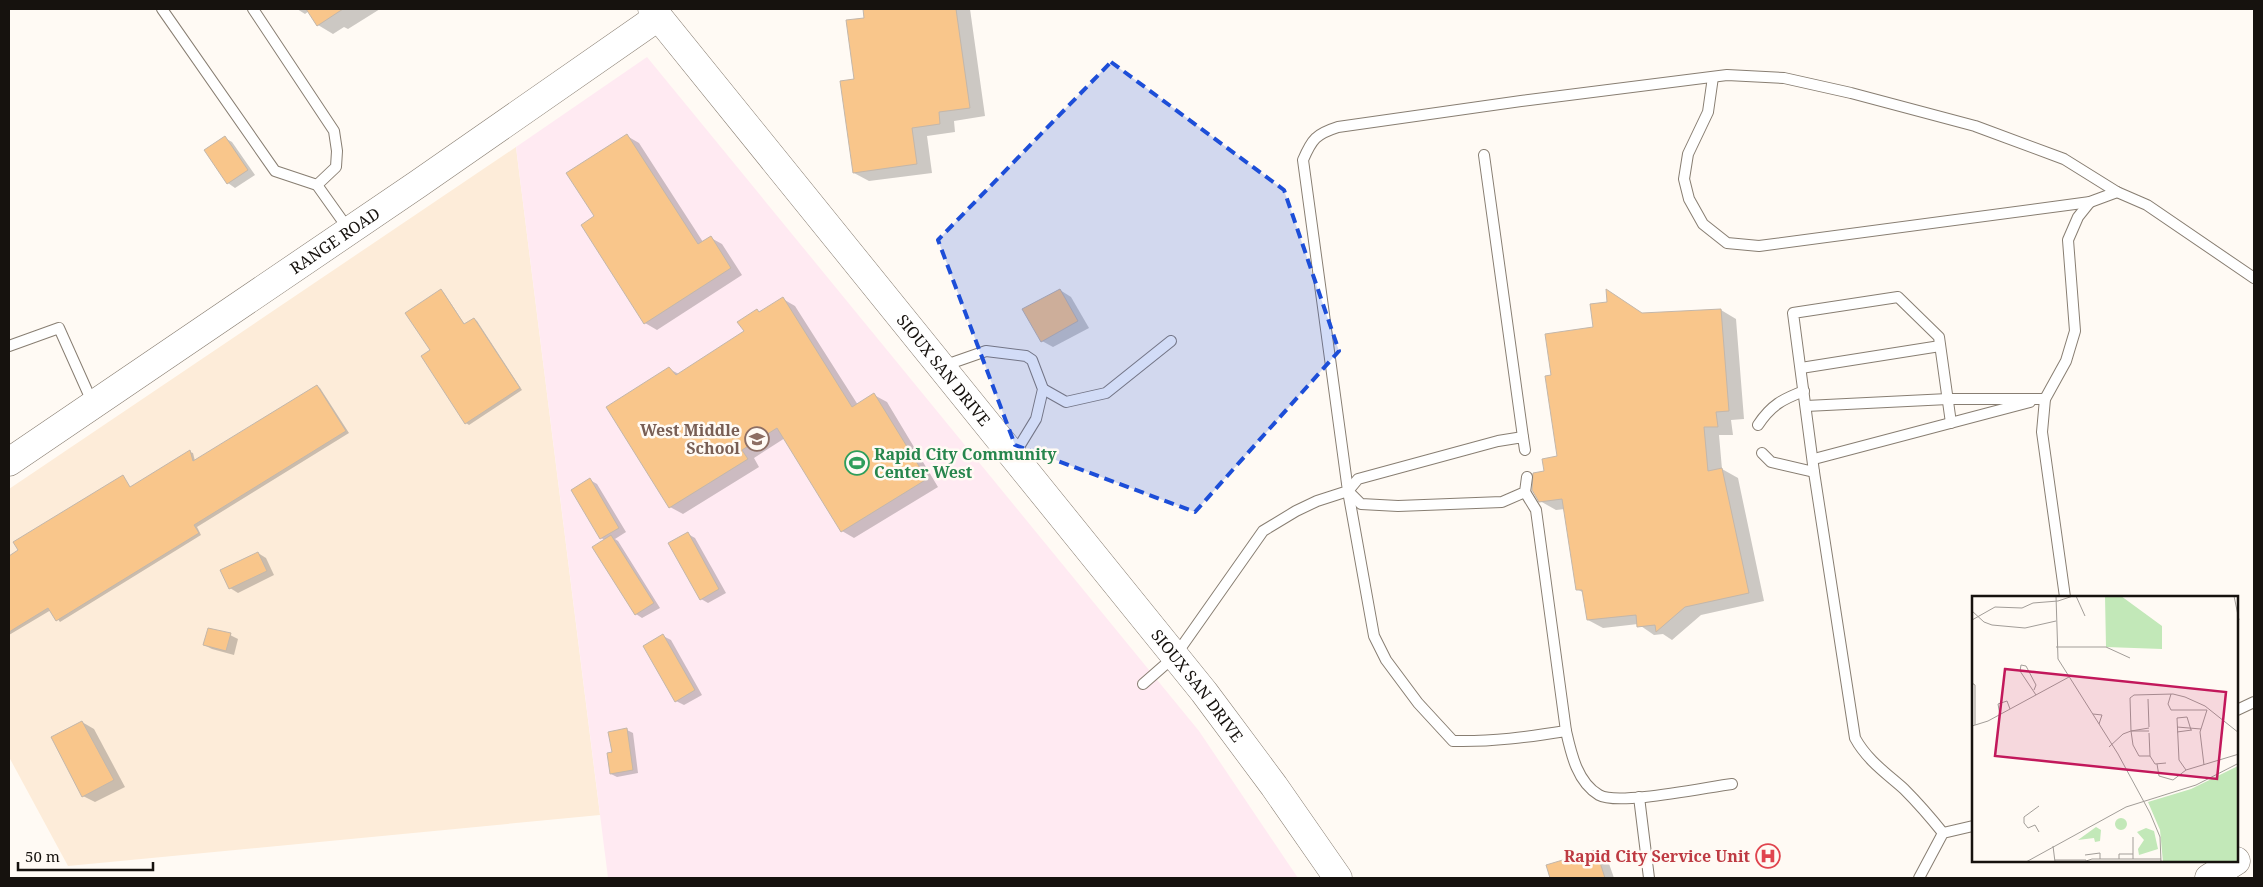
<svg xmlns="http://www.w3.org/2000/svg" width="2263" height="887" viewBox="0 0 2263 887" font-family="'Noto Serif',serif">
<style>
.built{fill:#fdecd9}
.education{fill:#ffeaf2}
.shadow{fill:#0003}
.building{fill:#f9c68b;stroke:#c3b7ab}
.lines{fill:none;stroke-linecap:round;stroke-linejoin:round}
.lane-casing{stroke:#887e72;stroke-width:12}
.secondary-casing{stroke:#887e72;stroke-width:29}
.lane{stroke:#fff;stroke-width:10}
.secondary{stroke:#fff;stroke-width:28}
.marked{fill:#1d4ed8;fill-opacity:0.2;stroke:#1d4ed8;stroke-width:4;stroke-dasharray:10 6;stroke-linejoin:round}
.labels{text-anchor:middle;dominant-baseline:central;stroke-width:5;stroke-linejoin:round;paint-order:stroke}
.street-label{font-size:16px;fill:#16120e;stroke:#fffaf4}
.education-label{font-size:16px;font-weight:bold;fill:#785e54;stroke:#fffaf4;text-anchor:end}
.leisure-label{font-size:16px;font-weight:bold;fill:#27864d;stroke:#fffaf4;text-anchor:start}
.health-label{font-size:16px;font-weight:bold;fill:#be3a42;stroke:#fffaf4;text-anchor:end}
.inset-road{fill:none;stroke:#a29d98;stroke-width:1}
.view{fill:#c2185b;fill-opacity:0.15;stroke:#c2185b;stroke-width:2.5}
.inset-edge{fill:none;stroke:#16120e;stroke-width:2.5}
</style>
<rect width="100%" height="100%" fill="#fffaf4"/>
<path class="built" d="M516,147l84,668 -532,51 -59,-109v-268z"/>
<path class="education" d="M647,57l552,674 99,147h-690l-92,-731z"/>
<g class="shadow">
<path d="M297,9h83l-32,20 -4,-2 -11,7 -15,-9 -9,-14 -4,3z"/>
<path d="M864,9h106l15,107 -31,5 1,11 -28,4 5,37 -63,8 -15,-8 2,-93 10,-61z"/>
<path d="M627,136l12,7 64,99 8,-4 11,6 20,31 -85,55 -12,-7 -49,-106z"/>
<path d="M225,138l7,4 23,33 -20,13 -7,-5z"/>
<path d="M1060,290l11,7 18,31 -36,19 -11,-6z"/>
<path d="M441,291l3,2 21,32 9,-6 3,2 45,69 -53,35 -3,-2 -34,-72z"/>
<path d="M783,299l12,7 63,99 16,-10 13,7 51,85 -84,51 -12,-7 -57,-93 -31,20 5,9 -76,47 -13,-7 -1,-138 10,5 66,-42 12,-21 4,2z"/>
<path d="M1721,310l15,9 8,100 -13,1 2,15h-14l3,34 16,9 26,123 -63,14 -29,25 -9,-6 -9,1 -16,-11 -35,4 -15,-8 -4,-27 -7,-4 -12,-80 -9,1 -16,-9 6,-29 12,-14 -6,-82 42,-47 50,-15z"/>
<path d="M317,386l3,2 29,45 -152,94 4,8 -141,87 -9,-12 -42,25v-77l123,-65 58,-41 3,1 2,8z"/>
<path d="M590,480l7,4 29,48 -11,7 3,2 42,67 -18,10 -6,-4 -31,-74 -4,-2 -28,-48z"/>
<path d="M688,534l7,4 31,55 -18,10 -7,-4z"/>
<path d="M258,553l8,5 8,17 -36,18 -8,-5 -8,-17z"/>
<path d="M230,635l8,4 -4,16 -22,-6 -8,-4z"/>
<path d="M663,636l8,4 31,55 -18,10 -8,-4z"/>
<path d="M82,722l12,7 31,58 -30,15 -12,-6z"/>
<path d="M627,730l6,3 5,40 -21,4 -6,-3 3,-21z"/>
<path d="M1596,851l11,7 7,20h-63l-3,-12z"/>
</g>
<g class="building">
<path d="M306,9h37l-26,17z"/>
<path d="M863,9h93l14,99 -31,4 1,12 -28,4 5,36 -64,9 -13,-92 14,-2 -8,-59 18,-2z"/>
<path d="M627,134l71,110 13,-8 20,32 -87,56 -63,-99 13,-9 -28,-43z"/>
<path d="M225,136l23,34 -21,14 -23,-34z"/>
<path d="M441,289l23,35 10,-6 46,70 -55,36 -44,-68 9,-6 -25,-37z"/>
<path d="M1060,289l18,32 -37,21 -19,-33z"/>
<path d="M1606,289l36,24 79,-4 8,102 -13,1 2,15h-14l4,44 14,-3 27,125 -64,14 -29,25 -1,-7 -18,2 -1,-12 -49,5 -5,-30h-6l-14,-91 -23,3 -7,-12 1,-17 11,-2 -2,-12 15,-3 -12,-80 6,-1 -6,-41 48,-7 -3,-23 17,-2z"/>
<path d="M783,297l69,110 22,-14 53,86 -86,53 -64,-104 -35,22 6,9 -79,49 -63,-101 63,-40 7,8 68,-44 -7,-9 20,-13 2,3z"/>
<path d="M317,385l29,46 -152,94 5,8 -143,88 -8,-13 -39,24v-76l9,-6 -5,-8 110,-67 7,12 60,-37 3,11z"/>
<path d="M590,478l29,50 -19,11 -29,-49z"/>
<path d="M688,532l31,57 -19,11 -32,-57z"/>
<path d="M611,535l43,68 -19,12 -43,-68z"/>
<path d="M258,552l9,19 -38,18 -9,-19z"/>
<path d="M208,628l23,5 -5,18 -23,-6z"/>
<path d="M663,634l32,56 -20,12 -32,-56z"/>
<path d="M82,721l32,59 -32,17 -31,-60z"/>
<path d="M627,728l6,42 -23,4 -3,-21 5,-1 -4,-20z"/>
<path d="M1596,850l9,28h-55l-4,-13z"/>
</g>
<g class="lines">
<g class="lane-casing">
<g id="lane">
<path d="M162,9l113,162 42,14 32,45"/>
<path d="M253,9l81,122 3,20 -1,16 -19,18"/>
<path d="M1713,77l-5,35 -20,42 -4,25 5,20 14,25 24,19 32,3 331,-44 27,-10"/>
<path d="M1484,155l39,282"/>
<path d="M9,346l50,-18 34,76"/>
<path d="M943,366l43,-15 40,5 6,4 11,29 -7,30 -22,36"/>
<path d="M1801,368l139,-22"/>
<path d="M1043,389l23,13 40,-9 65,-52"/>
<path d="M1806,406l142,-7h97"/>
<path d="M1758,425c13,-20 25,-26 46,-34"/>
<path d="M1525,450l-2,-13 -25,4 -140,38 -10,12 13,13 37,2 104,-4 23,-10 2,-15"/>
<path d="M1762,453l9,9 43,10"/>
<path d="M1814,459l216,-57"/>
<path d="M1348,491l26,145 12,24 32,43 35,38c39,1 75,-4 113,-10 5,22 11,51 33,64 19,11 108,-8 133,-11"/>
<path d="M1525,492l11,18 30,221"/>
<path d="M2065,597l-23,-165 3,-33 21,-38 9,-30 -7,-91 10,-23 12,-15"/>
<path d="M1143,684l32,-28 88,-125 33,-20 21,-10 31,-10 -45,-331c9,-21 13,-26 35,-33l183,-26 206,-26 57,3 67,15 124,33 89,33 53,33 30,13 107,73"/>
<path d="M2237,710l17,-8"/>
<path d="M1639,797l10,81"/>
<path d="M1943,833c-12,-15 -25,-30 -39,-44 -18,-16 -37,-29 -49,-51l-41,-266 -21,-159 105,-16 41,40 12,86"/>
<path d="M1919,878l24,-45 30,-7"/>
</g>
</g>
<g class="secondary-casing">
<g id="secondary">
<path id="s1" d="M652,9l552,683 70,94 64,92"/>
<path id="s2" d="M9,462l409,-278 240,-167"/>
<path d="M2209,878l27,-17"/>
</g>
</g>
<use href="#lane" class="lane"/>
<use href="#secondary" class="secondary"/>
</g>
<path class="marked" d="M1111,62l173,128 55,161 -144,161 -180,-67 -77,-205z"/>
<defs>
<g id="school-ring" transform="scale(1.25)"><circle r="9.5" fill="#fffaf4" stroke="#8d6e63" stroke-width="1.5"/><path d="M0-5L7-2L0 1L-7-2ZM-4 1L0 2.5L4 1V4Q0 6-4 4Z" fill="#8d6e63"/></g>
<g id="stadium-ring" transform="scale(1.25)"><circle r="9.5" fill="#fffaf4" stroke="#2e9e5b" stroke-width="1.5"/><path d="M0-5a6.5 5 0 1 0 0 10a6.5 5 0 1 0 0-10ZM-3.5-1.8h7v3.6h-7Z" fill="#2e9e5b"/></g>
<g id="hospital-ring" transform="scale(1.25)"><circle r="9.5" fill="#fffaf4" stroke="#e0444e" stroke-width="1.5"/><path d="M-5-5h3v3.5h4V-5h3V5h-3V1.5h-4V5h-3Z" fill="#e0444e"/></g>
</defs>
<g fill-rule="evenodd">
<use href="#school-ring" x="757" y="439"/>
<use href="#stadium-ring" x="857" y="463"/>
<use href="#hospital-ring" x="1768" y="856"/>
</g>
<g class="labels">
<g class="street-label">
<text stroke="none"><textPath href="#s2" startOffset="394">RANGE ROAD</textPath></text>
<text stroke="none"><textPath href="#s1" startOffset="464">SIOUX SAN DRIVE</textPath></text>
<text stroke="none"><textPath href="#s1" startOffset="869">SIOUX SAN DRIVE</textPath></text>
</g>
<g class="education-label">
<text x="740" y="430">West Middle<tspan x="740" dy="18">School</tspan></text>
</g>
<g class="leisure-label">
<text x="874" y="454">Rapid City Community<tspan x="874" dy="18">Center West</tspan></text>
</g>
<g class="health-label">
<text x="1750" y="856">Rapid City Service Unit</text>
</g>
</g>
<g transform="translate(1972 596)">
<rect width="266" height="266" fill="#fffaf4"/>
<path d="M133,0h16l41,30v23l-56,-2zM266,170v96h-75l-3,-32 -12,-28 43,-13zM143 228a6 6 0 1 1 12 0a6 6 0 1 1-12 0ZM124,231l5,3 -1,11 -5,1 -1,-4 -16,2zM174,232l8,3 4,18 -19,6 -1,-6 6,-9 -7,-8z" fill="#c2e8b8"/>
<path class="inset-road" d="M84,0l2,63 60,95 32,59 10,24 1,25M104,0l9,20M262,0l5,24M0,15l12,11 8,3 33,3 31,-7M0,24l23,-13 27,1 11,-5 25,-2 15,-5M84,51h50l24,11M0,87l3,2v40M62,94l2,-5 -10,-19 -5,-1 -1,6 16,24M199,98l-3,10 3,6h36M176,103l1,28M121,118l9,1 -3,9M28,119l-2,-11 9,-3 3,8M0,130l16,-5 81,-44M205,131l24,2M159,135l2,14 6,11h11l5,8 11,-1M177,135h-18l18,-3M205,136l15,-2M177,137l1,23M137,151l14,-13 8,-3 -1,-33 4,-3 39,-1 12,3 20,9 34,27M185,168l2,12 14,4 13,-10 53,-16M232,169l-4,-33 7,-22M214,174l-7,-10 -2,-42 10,-1 4,13M67,210l-15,11v6l4,5 7,-3 4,7M81,250l2,16M113,259l15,-2v6M147,263v-5h14M161,263v-22M83,264h31M54,266l100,-55 70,-22 43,-22M111,266l9,-3h69"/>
<path class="view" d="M33,73l221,23 -9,87 -222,-23z"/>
<rect width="266" height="266" class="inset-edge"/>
</g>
<rect width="2263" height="887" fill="none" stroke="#16120e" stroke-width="20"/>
<path d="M18 862v8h135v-8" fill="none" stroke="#16120e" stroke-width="2.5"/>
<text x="25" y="862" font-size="15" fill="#16120e" stroke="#fffaf4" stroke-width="4" paint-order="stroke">50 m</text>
</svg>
